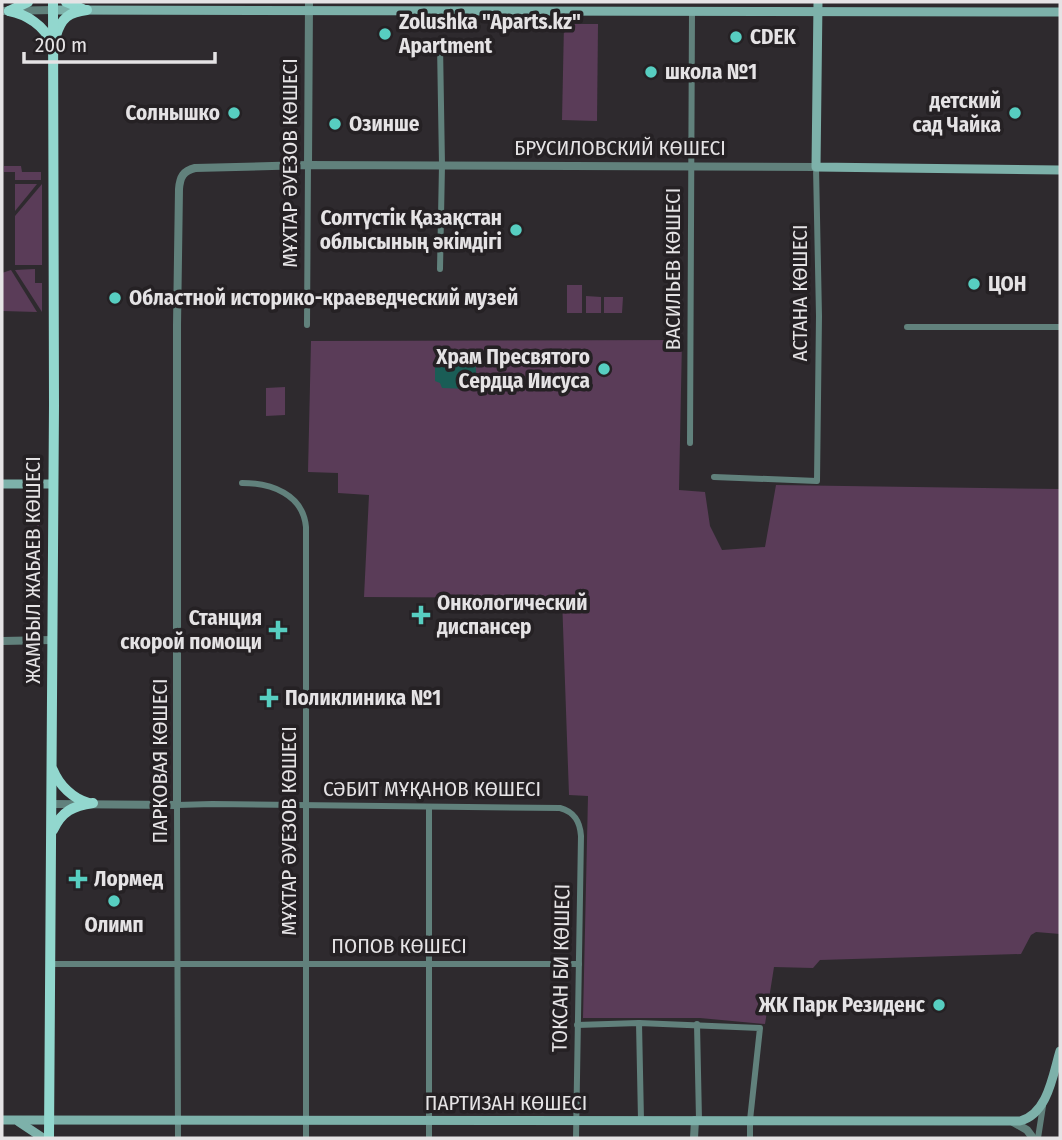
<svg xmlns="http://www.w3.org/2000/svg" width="1062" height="1140" viewBox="0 0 1062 1140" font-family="'Fira Sans Condensed',sans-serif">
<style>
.green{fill:#5a3c58}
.water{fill:#1a5d56}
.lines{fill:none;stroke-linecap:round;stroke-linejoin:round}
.minor{stroke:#61817c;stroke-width:6}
.tertiary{stroke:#61817c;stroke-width:8}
.secondary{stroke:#7db1aa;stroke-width:9}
.primary{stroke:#92d7ce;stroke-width:10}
.poi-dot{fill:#57cec1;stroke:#252124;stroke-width:2.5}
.labels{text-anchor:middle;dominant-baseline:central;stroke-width:7;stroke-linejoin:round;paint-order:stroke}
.poi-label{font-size:21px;font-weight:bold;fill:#e5e3e5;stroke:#252124;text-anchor:start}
.street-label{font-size:21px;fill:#e5e3e5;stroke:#252124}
</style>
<rect width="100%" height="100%" fill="#2e2a2e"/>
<g class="green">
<path d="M564,24h34l-1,97 -35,-1z"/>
<path d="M4,166h17l1,6h19v8h-26v-8h-11z"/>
<path d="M15,184h22l-22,27z"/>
<path d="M42,184v81h-27v-49z"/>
<path d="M35,269v14h7v29l-27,-42z"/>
<path d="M11,270l26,42 -35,-1v-38z"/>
<rect x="567" y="285" width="15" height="28"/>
<path d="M586,296l15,1v16h-15z"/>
<path d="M604,297h19l-1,16h-18z"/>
<path d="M682,340l-3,150 26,2 5,34 12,24 43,-3 11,-62 284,4v445l-24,-2 -5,3 -10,19 -201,6 -7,8 -39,-1 -9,57 -65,-6h-117l5,-222 -19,-1 -7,-197 -198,-1 5,-102 -31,-2v-20l-30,-1 3,-131z"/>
<path d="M285,387v28l-19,1v-28z"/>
<path d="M39,499v28l-11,-9v-13z"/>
<rect x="28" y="540" width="11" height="26"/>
</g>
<path class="water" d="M442,352l25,1 3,5 5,2 2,22 -4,2 -3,5 -28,-1 -2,-5 -5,-2v-22l5,-2z"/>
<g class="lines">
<g class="minor">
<path d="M440,269l2,-104 -2,-120"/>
<path d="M307,325l1,-160"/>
<path d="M907,327h153"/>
<path d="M690,443l2,-432"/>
<path d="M714,477l103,4 2,-165 -3,-149"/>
<path d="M242,483c29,0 61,11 64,44v611"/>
<path d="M51,964h528"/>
<path d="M639,1023l2,97"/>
<path d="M697,1024l2,96"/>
<path d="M577,1025l62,-2 121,5 -10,92v18"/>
<path d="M178,1138l-1,-333 35,-1 348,4c15,4 20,14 21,28l-5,302"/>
<path d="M429,1138v-331"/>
<path d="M1038,1138l5,-32"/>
</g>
<g class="tertiary">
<path d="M2,11l51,-1"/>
<path d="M308,165l1,-163"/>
<path d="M2,641l50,-1"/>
<path d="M51,804l126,1v-480l2,-136c1,-12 4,-18 16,-21l113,-3 508,2"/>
<path d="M1013,1122l14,8 6,8"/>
<path d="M694,1138l1,-18"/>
</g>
<g class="secondary">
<path d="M818,2l-2,165 244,3"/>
<path d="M53,10l1007,2"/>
<path d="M2,484h51"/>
<path d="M2,1120l1018,1c28,-7 33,-47 40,-70"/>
<path d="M19,1122l24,16"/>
</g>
<g class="primary">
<path d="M66,2l17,7"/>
<path d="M9,11c17,3 36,15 42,32"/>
<path d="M9,11l19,-9"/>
<path d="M56,36c5,-18 13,-24 31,-26"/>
<path d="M53,770c6,15 20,29 36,33"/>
<path d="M53,830c9,-19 20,-24 40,-27"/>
<path d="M49,1138l5,-733 -1,-403"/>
</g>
</g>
<g class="poi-dot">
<circle cx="385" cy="34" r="7"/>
<circle cx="736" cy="37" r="7"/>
<circle cx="651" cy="72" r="7"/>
<circle cx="234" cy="113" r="7"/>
<circle cx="1015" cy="113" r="7"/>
<circle cx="335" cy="124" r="7"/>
<circle cx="516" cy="230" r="7"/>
<circle cx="974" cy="284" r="7"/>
<circle cx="115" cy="298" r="7"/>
<circle cx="604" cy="369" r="7"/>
<path d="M417.5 604.5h7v7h7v7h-7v7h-7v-7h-7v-7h7z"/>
<path d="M274.5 619.5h7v7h7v7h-7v7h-7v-7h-7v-7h7z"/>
<path d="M265.5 687.5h7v7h7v7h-7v7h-7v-7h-7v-7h7z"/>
<path d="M74.5 868.5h7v7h7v7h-7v7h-7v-7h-7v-7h7z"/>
<circle cx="114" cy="901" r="7"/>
<circle cx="939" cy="1005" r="7"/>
</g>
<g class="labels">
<g class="poi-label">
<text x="399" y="22">Zolushka "Aparts.kz"<tspan x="399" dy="24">Apartment</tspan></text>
<text x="750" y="37">CDEK</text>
<text x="665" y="72">школа №1</text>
<text x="1001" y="101" text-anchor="end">детский<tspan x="1001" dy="24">сад Чайка</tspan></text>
<text x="220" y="113" text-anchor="end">Солнышко</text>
<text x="349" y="124">Озинше</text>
<text x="502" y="218" text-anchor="end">Солтүстік Қазақстан<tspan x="502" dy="24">облысының әкімдігі</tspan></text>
<text x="988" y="284">ЦОН</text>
<text x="129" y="298">Oбластной историко-краеведческий музей</text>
<text x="590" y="357" text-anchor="end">Храм Пресвятого<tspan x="590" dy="24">Сердца Иисуса</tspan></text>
<text x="437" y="603">Онкологический<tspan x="437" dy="24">диспансер</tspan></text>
<text x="262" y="618" text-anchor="end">Станция<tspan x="262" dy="24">скорой помощи</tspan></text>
<text x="285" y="698">Поликлиника №1</text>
<text x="94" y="879">Лормед</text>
<text x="114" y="925" text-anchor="middle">Олимп</text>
<text x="925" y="1005" text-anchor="end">ЖК Парк Резиденс</text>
</g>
<g class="street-label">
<text x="620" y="148">БРУСИЛОВСКИЙ КӨШЕСІ</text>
<text transform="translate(290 163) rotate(-90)">МҰХТАР ӘУЕЗОВ КӨШЕСІ</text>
<text transform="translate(673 269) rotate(-90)">ВАСИЛЬЕВ КӨШЕСІ</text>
<text transform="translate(800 293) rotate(-90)">АСТАНА КӨШЕСІ</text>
<text transform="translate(33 570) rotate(-90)">ЖАМБЫЛ ЖАБАЕВ КӨШЕСІ</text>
<text transform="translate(160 761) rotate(-90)">ПАРКОВАЯ КӨШЕСІ</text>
<text x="432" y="789">СӘБИТ МҰҚАНОВ КӨШЕСІ</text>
<text transform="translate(289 831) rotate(-90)">МҰХТАР ӘУЕЗОВ КӨШЕСІ</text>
<text x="399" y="946">ПОПОВ КӨШЕСІ</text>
<text transform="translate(561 968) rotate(-89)">ТОКСАН БИ КӨШЕСІ</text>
<text x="506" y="1103">ПАРТИЗАН КӨШЕСІ</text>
</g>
</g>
<rect width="1062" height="1140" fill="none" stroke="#e5e3e5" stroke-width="7"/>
<path d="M24 52v10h191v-10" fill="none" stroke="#e5e3e5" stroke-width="3.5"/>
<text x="35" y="52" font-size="21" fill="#e5e3e5" stroke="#252124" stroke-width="5" paint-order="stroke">200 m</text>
</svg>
